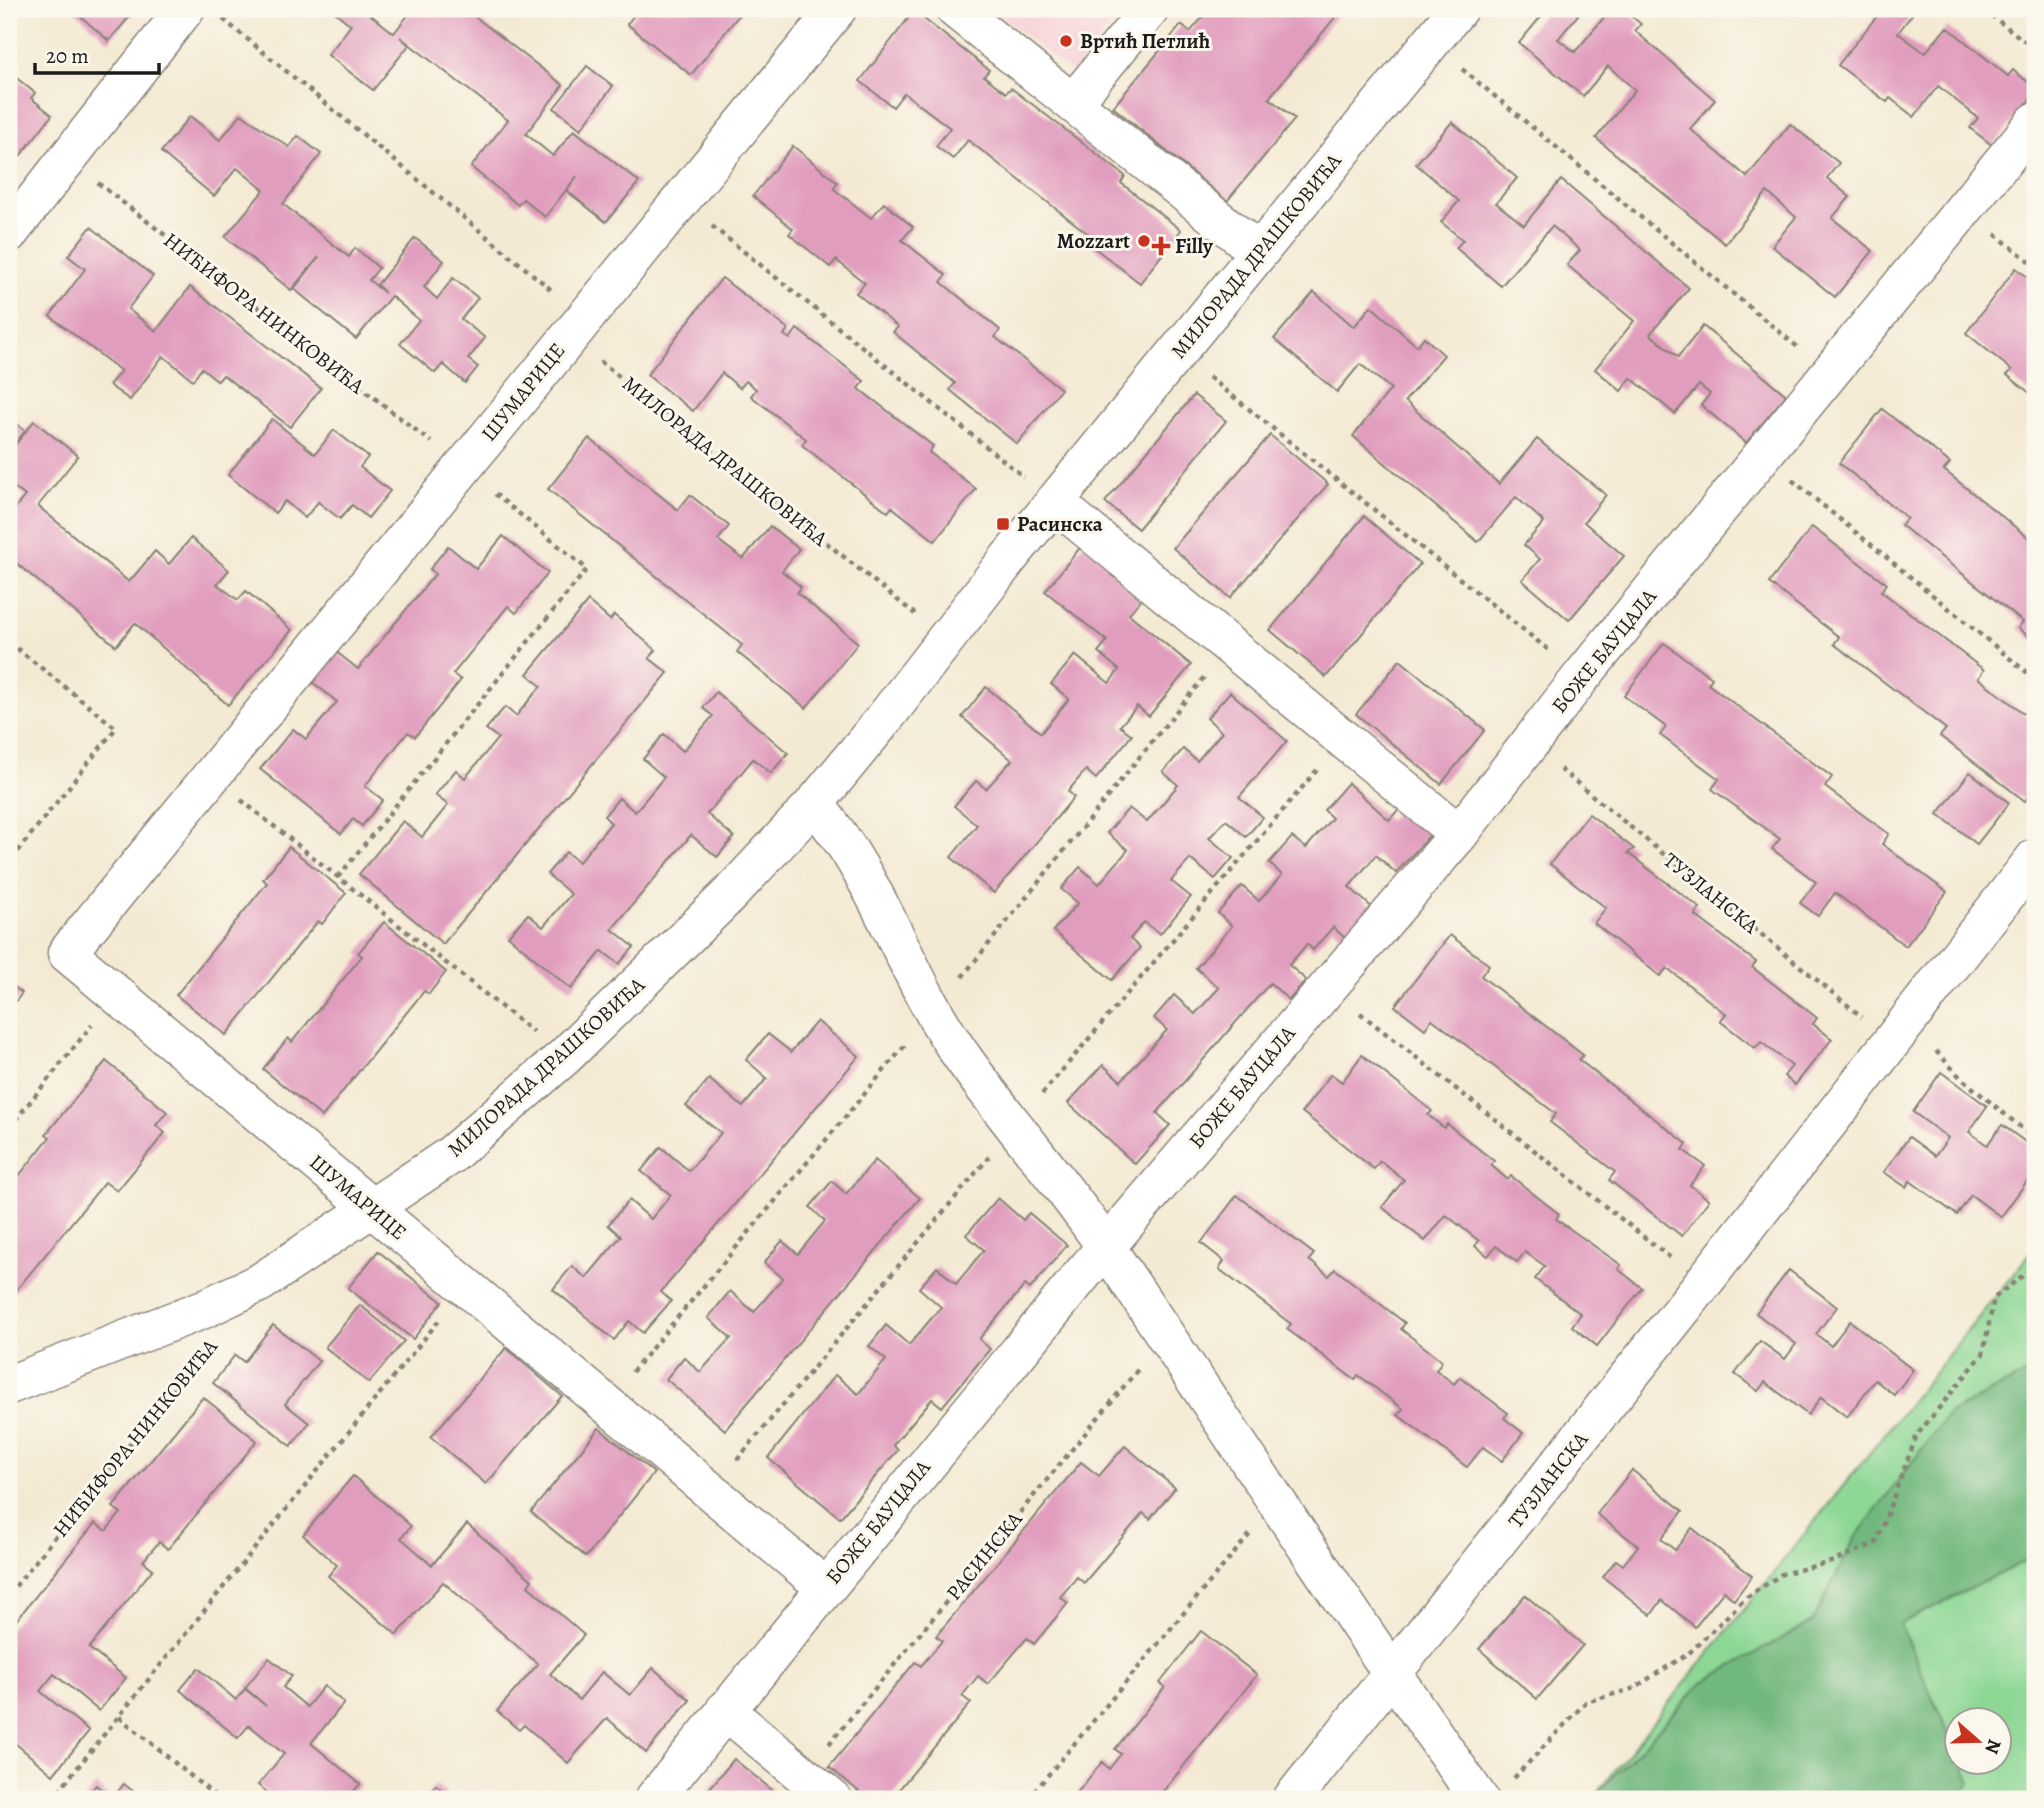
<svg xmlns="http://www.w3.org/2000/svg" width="2044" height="1808" viewBox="0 0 2044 1808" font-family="Alegreya,serif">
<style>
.built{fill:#f6cfd6}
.green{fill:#8cd794;stroke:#547a58;stroke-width:2;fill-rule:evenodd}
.forest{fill:#71b87e;stroke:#466a4d;stroke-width:2}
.building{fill:#e19dbe}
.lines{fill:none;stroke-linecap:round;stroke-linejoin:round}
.minor-casing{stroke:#888378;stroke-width:41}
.path{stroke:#888378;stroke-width:4.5;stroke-dasharray:5 5;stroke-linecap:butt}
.minor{stroke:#fff;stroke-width:38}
.poi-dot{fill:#c8321e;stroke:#fbf7ec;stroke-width:2.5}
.labels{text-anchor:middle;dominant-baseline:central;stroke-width:6;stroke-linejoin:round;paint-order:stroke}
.poi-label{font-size:21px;font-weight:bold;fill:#1c1c1c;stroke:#fbf7ec;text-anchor:start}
.street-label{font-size:21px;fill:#1c1c1c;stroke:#fbf7ec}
</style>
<rect width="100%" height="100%" fill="#fbf7ec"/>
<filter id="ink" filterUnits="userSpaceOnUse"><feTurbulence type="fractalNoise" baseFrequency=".0143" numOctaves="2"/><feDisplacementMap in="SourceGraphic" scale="14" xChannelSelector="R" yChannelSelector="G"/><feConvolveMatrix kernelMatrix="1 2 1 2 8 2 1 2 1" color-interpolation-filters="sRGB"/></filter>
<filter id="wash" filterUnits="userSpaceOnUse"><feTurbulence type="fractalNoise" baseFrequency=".00686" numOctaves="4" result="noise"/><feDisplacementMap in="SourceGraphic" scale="28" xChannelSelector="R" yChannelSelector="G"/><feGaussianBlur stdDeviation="1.57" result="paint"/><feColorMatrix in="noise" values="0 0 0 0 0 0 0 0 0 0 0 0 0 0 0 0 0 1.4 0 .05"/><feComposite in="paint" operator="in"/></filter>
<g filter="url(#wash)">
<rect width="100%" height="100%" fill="#f4ead4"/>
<path class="built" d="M992,9h132l-51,65z"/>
<path class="green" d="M2035,1247v552h-443l402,-501zM1956,1720h42v42h-42z"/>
<path class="forest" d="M2035,1250v306l-135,68 56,127v11l6,1 9,19 -13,17h-366l111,-117 110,-61 42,-83 94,-125 85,-43z"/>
<g id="blocks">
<g class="building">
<path d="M72,9h64l-27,32z"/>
<path d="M331,9h32l31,24 19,-24h52l98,76 -37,49 27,22 21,-26 65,52 -33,40 -39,-31 10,-15 -32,41 -22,-18 -5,6 -47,-38 37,-47 -108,-83 9,8 -36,45 -45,-35 23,-30z"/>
<path d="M639,9h105l-53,66 -64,-51z"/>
<path d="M1210,9h132l-73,89 26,21 -68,82 -114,-94 68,-82 9,7z"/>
<path d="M1547,9h23l8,6 -20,24 17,13 36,-43h12l18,15 -6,7 80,69 -25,29 57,48 43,-53 49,39 -12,15 23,19 -18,21 41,33 -38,46 -63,-51 24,-29 -29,-25 -42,52 -129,-106 39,-48 -27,-24 -25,30 -64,-53z"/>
<path d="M1876,9h40l-18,24 27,20 22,-26 61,49 5,-6 22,18v5l-42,53 -23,-18 8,-10 -40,-32 -24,31 -24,-19 -3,4 -49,-37 39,-49 -4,-3z"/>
<path d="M914,11l75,59 -5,6 22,17 5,-5 108,83 6,5 -4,7 60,47 -41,53 -48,-37 4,-6 -128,-100 -15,19 -17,-13 14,-18 -46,-35 -11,14 -33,-26z"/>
<path d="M587,66l26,20 -32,43 -27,-21z"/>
<path d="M9,72l26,21 -4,5 21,17 -39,50 -4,-3z"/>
<path d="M241,114l48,33 9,-11 23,18 -38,50 66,53 6,-9 24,20 -10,12 16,13 -8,-8 38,-47 29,23 -20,26 13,12 16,-21 25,20 -17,21 24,19 -17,21 10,8 -13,16 -22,-19 -8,9 -35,-29 19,-24 -28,-24 -35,43 -62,-50 25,-32 -28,33 -66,-53 39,-47 -27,-22 -23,28 -53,-44 29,-36 30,24z"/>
<path d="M1452,122l65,56 -21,25 28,22 37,-45 128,108 -39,46 28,23 25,-31 83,69 -40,48 -45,-38 9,-11 -11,-9 -24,29 -44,-36 -10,13 -26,-22 39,-48 -67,-56 13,-15 -28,-24 -51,60 -45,-38 7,-8 -22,-18 18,-21 -43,-37z"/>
<path d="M793,146l44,36 -3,7 37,29 13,-15 29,24 -11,13 44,35 -5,7 59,48 -5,7 66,52 -44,55 -67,-54 5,-7 -62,-51 5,-5 -42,-34 9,-10 -29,-23 -6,7 -41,-33 4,-5 -40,-33z"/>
<path d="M91,227l62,49 -25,33 28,22 34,-44 131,101 -31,39 -67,-52 -5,6 -16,-13 -9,12 -30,-24 -33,44 -21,-15 12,-14 -71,-55 35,-47 -17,-13z"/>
<path d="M2016,268l19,15v114l-28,-22 5,-5 -46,-37z"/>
<path d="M722,278l66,51 -4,6 6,4 7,-10 67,52 -6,7 75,58 -4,6 47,37 -41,52 -43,-34 -4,5 -86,-67 4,-6 -55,-43 5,-7 -10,-8 -6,7 -18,-15 -29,38 -46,-36z"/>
<path d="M1314,292l40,35 17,-21 46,40 7,-9 20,18 -39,46 94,83 38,-45 69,56 -22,27 40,34 -55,64 -47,-40 18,-21 -16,-14 20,-23 -28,-25 -38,45 -125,-106 38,-47 -31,-25 -23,28 -63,-53z"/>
<path d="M1194,395l32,26 -88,108 -33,-27z"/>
<path d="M1882,409l68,54 -6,7 91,73v99l-17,-14 5,-6 -122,-97 6,-7 -68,-55z"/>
<path d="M9,417l16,14 -16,20z"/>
<path d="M272,419l43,35 19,-24 34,27 -8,10 30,24 -22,27 -16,-13 -12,14 -22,-17 -13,16 -20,-17 -10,12 -47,-38z"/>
<path d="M34,421l44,35 -40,50 91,76 26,-31 14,13 22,-26 38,32 -12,14 21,16 8,-9 46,39 -64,75 -93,-82 -19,23 -107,-89v-42l16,-19 -16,-13v-30z"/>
<path d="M1270,435l58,49 -98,114 -57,-50z"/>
<path d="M589,438l89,72 12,-15 39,31 -11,14 25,19 27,-33 29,23 -17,22 19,16 -4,6 61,50 -52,65 -69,-56 5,-7 -194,-156z"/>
<path d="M1364,516l56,48 -94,113 -56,-47z"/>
<path d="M1812,527l75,57 -6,7 103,79 -6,8 57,44v66l-10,13 -85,-65 6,-7 -112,-85 5,-7 -70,-54z"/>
<path d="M503,536l45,37 -32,40 -8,-7 -55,68 8,6 -46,57 -7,-5 -43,54 18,14 -21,26 -9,-7 -12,15 -81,-65 33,-40 13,10 31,-37 -27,-22 24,-30 24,19 77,-95 -5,-5 18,-23 28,23z"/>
<path d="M1083,544l62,50 -16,20 62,51 -42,51 -12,-10 -17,20 12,9 -36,44 -10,-9 -18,21 6,6 -80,96 -43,-36 26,-32 -23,-19 22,-25 10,8 26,-29 -50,-43 24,-30 55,46 28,-34 -18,-15 24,-29 34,28 10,-13 -21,-18 9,-11 -62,-50z"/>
<path d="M588,601l22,19 4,-5 42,35 -7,8 19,15 -225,271 -84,-70 44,-53 19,16 26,-32 -13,-10 21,-25 9,8 33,-40 -12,-9 19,-22 11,9 25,-30 -14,-12z"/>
<path d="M1664,643l48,35 -4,6 124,93 -7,10 64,47 -7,10 65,48 -41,54 -71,-53 -17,23 -18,-13 16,-21 -44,-33 8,-10 -68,-50 7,-10 -59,-44 6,-8 -42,-31z"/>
<path d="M1400,660l85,70 -44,54 -85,-70z"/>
<path d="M716,692l72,61 -17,20 -18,-14 -46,55 27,23 -17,20 -26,-22 -79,94 22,18 -15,17 -17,-13 -31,38 -63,-53 20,-22 15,13 28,-33 -24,-20 19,-22 13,10 32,-39 -7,-7 15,-18 16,14 29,-35 -21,-18 21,-25 19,17 30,-35 -10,-8z"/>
<path d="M1230,692l57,49 -48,56 24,20 -17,20 -20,-17 -17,18 24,20 -18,21 -25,-20 -19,22 20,16 -31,37 -16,-12 -14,17 10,9 -28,32 -59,-49 25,-28 -17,-14 19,-22 19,17 29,-34 -21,-17 22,-25 18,14 31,-37 -15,-13 20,-23 14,12 25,-29 -15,-14z"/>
<path d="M1970,772l39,31 -32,41 -39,-30z"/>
<path d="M1348,783l41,37 11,-12 30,27 -34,38 -20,-18 -27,32 26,23 -27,31 -15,-14 -20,23 -6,-6 -18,21 17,15 -17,20 -19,-17 -113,130 13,12 -35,39 -67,-61 35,-38 18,16 46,-51 -13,-12 20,-23 21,19 24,-26 -23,-20 36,-42 -14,-13 24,-27 17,15 23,-26 -13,-12 23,-26 14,11 26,-30 -8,-8z"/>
<path d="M1589,814l45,35 -6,4 72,55 -5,7 61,47 -4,5 65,51 -4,6 19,15 -37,46 -11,-9 8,-10 -31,-24 -6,6 -35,-27 6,-7 -59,-46 -7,8 -66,-53 12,-15 -56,-44z"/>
<path d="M289,847l57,46 -24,31 -4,-3 -92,114 -50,-40 91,-112 -4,-4z"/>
<path d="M384,922l62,50 -17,22 -5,-3 -102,126 -59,-48 25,-31 4,4 70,-86 -4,-3z"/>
<path d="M1450,935l39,30 -8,11 102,79 -4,5 108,84 -4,6 22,16 -15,19 19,15 -27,36 -73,-56 6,-8 -65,-50 6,-8 -124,-95 -7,10 -30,-23z"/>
<path d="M9,983l13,10 -13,17z"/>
<path d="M817,1021l42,35 -198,236 10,9 -28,32 -14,-12 -15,19 -61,-51 19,-23 14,12 35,-42 -13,-11 21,-25 22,19 20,-24 -30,-24 20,-24 28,24 32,-38 -35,-27 23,-27 34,28 24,-29 -21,-18 22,-26 23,18z"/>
<path d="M1362,1055l70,56 -4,4 16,13 3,-4 47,37 -3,4 17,15 3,-4 48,38 -3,5 65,46 -3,4 24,19 -45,58 -25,-20 9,-12 -46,-35 10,-13 -20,-14 -8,10 -21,-16 -8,10 -13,-10 4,-5 -33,-26 -21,26 -43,-34 22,-27 -24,-19 -6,8 -72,-57 29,-38 11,8z"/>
<path d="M106,1061l61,51 -11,13 9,8 -48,58 -12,-9 -96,117v-111l41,-51 -4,-3z"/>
<path d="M1941,1072l46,34 -18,26 18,13 15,-20 33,24v32l-5,-4 -29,40 -30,-22 -14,20 -47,-34 -4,6 -22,-15 25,-35 26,19 13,-18 -35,-26z"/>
<path d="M875,1160l45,38 -195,232 -59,-51 18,-22 16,15 31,-34 -23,-20 22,-27 24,21 29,-34 -19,-15 18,-22 16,13 27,-33 -15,-14 22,-26 14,13z"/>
<path d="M1237,1195l77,59 -5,6 20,16 6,-7 70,54 -4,6 41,32 -6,9 18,14 6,-7 48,36 -4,5 19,15 -21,28 -19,-14 -16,20 -69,-52 5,-6 -45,-34 -3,5 -68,-51 4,-5 -72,-55 5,-8 -23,-18z"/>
<path d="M998,1198l25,22 6,-7 38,32 -37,44 -5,-4 -46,54 11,10 -48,58 -10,-8 -39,46 5,5 -58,68 -72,-60 67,-83 23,19 28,-34 -17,-14 17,-21 23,20 32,-38 -22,-19 18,-21 19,17 28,-34 -18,-15z"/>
<path d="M378,1251l64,51 -29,37 -65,-51z"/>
<path d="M1789,1270l48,37 -21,27 15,12 19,-25 63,49 -19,25 -19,-15 -28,37 -26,-20 -13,18 -43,-33 -7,9 -23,-17 25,-33 25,18 11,-15 -40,-31z"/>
<path d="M360,1305l44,36 -35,42 -44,-36z"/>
<path d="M273,1325l46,36 -34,43 24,19 -18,23 -78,-63 22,-28 9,7z"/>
<path d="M506,1348l56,48 -76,88 -55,-47z"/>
<path d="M203,1397l54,44 -89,108 -9,-7 -16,19 10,8 -64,79 37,30 -27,33 -45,-37 -14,17 49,40 -36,44 -44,-37v-109l86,-106 11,8 15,-18 -8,-6z"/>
<path d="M599,1428l55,45 -68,84 -55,-45z"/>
<path d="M1125,1446l50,42 -25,31 -7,-6 -59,70 -7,-6 -17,20 8,6 -34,41 -7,-6 -39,46 -10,-8 -16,20 9,7 -80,96h-23l-39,-32 86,-105 6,4 21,-25 -6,-5 145,-174 18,14z"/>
<path d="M1632,1470l51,41 -22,28 14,11 17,-22 60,48 -18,24 -10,-9 -29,36 -33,-27 -11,15 -48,-38 13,-17 7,5 15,-19 -41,-32z"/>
<path d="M353,1476l58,50 -10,12 31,27 35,-41 65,56 -4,6 56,49 -34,39 29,26 23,-28 28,23 23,-27 37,32 -44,53 -39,-35 -39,45 -44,-38 -5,5 -22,-19 41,-47 -95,-82 -46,53 -69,-59 9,-11 -34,-30z"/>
<path d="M1525,1595l58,50 -46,54 -58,-50z"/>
<path d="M1201,1631l56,44 -100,124h-85l30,-37 7,7 12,-15 -6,-5 50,-62 -5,-4z"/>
<path d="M269,1658l23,18 -9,11 24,20 17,-21 20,17 -33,40 49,41 -7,8 8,7h-85l-18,-14 26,-31 -35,-29 -11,13 -58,-48 18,-22 38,32 9,-11 21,17 -21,-18z"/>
<path d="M734,1759l49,40h-82z"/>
<path d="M124,1784l19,15h-59l12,-14 16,14z"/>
<path d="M436,1785l17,14h-29z"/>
</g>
</g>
</g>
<g filter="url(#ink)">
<use href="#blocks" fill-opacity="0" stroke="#888378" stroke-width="2"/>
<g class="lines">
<g class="minor-casing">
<g id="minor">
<path d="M955,9l304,243"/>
<path d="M1073,103l77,-94"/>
<path d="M9,233l176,-224"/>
<path d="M1054,502l405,332"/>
<path d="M814,804c63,71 89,165 142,244 47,69 105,132 152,202 124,183 244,369 371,549"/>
<path d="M9,1385l195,-76 57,-27 190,-127 113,-98 166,-163 84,-90 70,-85 124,-160 450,-550"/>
<path d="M825,1587l-758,-634 770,-944"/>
<path d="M725,1710l107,89"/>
<path d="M654,1799l426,-522 379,-443 123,-158 453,-554"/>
<path d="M1292,1799l411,-516 332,-425"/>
</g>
</g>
<g class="path">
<path d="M1983,9l52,40"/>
<path d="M223,19l331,273"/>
<path d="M1462,69l338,280"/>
<path d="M98,183l333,259"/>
<path d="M712,226l312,251"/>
<path d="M1995,234l40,32"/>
<path d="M600,361l315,253"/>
<path d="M1209,377l342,275"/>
<path d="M1792,480l243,199"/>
<path d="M9,642l107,86 -107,134"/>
<path d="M1560,769l302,248"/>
<path d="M241,800l292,232"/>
<path d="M338,877l249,-308 -92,-75"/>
<path d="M962,977l243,-301"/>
<path d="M1360,1013l312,246"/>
<path d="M1936,1051l25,27 74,61"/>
<path d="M1042,1094l275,-324"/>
<path d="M9,1128l83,-103"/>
<path d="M632,1372l275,-329"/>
<path d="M737,1460l252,-303"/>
<path d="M9,1594l193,-239"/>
<path d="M119,1717l100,82"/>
<path d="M829,1744l311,-377"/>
<path d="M1514,1778l72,-76 46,-13 56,-35 59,-57 35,-23 49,-12 45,-19 41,-108 66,-81 11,-56 41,-32"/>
<path d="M52,1799l389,-481"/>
<path d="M1028,1799l222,-265"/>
</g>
<use href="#minor" class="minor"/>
</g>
</g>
<g class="poi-dot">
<circle cx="1066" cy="41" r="7"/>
<circle cx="1144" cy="241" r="7"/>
<path d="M1157.5 235.5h7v7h7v7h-7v7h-7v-7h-7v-7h7z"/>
<rect x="996" y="517" width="14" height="14" rx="3.5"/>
</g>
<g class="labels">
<g class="poi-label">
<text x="1080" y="41">Вртић Петлић</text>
<text x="1130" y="241" text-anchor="end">Mozzart</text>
<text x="1175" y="246">Filly</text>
<text x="1017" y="524">Расинска</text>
</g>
<g class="street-label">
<text transform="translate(1256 256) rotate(-51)">МИЛОРАДА ДРАШКОВИЋА</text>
<text transform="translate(264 313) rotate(38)">НИЋИФОРА НИНКОВИЋА</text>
<text transform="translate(523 392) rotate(-51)">ШУМАРИЦЕ</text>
<text transform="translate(725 461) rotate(39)">МИЛОРАДА ДРАШКОВИЋА</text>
<text transform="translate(1604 651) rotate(-51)">БОЖЕ БАУЦАЛА</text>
<text transform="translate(1711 893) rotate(39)">ТУЗЛАНСКА</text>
<text transform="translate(546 1067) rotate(-42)">МИЛОРАДА ДРАШКОВИЋА</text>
<text transform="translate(1242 1087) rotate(-50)">БОЖЕ БАУЦАЛА</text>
<text transform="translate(358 1197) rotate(40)">ШУМАРИЦЕ</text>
<text transform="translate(135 1438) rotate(-51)">НИЋИФОРА НИНКОВИЋА</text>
<text transform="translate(1548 1480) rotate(-52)">ТУЗЛАНСКА</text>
<text transform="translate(878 1522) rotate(-51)">БОЖЕ БАУЦАЛА</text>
<text transform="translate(984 1556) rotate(-51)">РАСИНСКА</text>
</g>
</g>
<rect width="2044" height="1808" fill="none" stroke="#fbf7ec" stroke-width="35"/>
<g transform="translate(1978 1741) rotate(110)"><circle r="33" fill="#fbf7ec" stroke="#a29f99" stroke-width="2"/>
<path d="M0-5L12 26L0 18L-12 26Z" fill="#c8321e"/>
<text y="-10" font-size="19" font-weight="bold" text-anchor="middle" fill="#1c1c1c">N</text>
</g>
<path d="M35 63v10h124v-10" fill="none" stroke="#1c1c1c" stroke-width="3.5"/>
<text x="46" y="63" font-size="21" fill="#1c1c1c" stroke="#fbf7ec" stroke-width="5" paint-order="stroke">20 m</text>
</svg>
